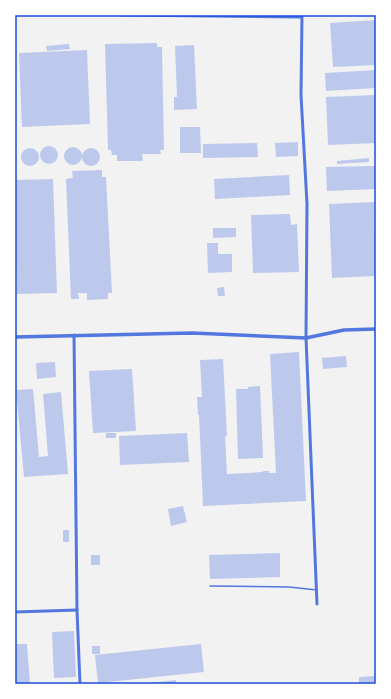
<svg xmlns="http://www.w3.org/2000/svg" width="391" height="699" viewBox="0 0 391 699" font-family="Lato,sans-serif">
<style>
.building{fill:#bdc9ec}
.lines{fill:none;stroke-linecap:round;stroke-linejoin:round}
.service{stroke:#5277de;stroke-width:1.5}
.minor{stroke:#5277de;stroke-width:3}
.tertiary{stroke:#5277de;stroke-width:3.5}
.neatline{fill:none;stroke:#1d4ed8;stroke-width:1.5}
</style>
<rect width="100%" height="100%" fill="#f2f2f2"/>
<g class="building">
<path d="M376,20v45l-43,2 -3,-44z"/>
<path d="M157,43v4h5l2,103h-4l1,4h-19l1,7h-26v-6h-5l-1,-5h-3l-3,-106z"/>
<path d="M69,44l1,5 -23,2 -1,-5z"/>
<path d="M194,45l3,64 -23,1v-13h3l-2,-51z"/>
<path d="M87,50l3,74 -68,3 -3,-74z"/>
<path d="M376,70v18l-50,3 -1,-18z"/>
<path d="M376,95v48l-48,2 -2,-48z"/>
<path d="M180,127h20l1,26h-21z"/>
<path d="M298,142v14l-22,1 -1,-14z"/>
<path d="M257,143l1,14 -55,1v-14z"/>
<circle cx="49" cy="155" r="9"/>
<circle cx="73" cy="156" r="9"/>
<circle cx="91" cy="157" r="9"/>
<circle cx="30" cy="157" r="9"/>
<path d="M369,158v4l-32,2v-3z"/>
<path d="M376,166v23l-49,2 -1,-24z"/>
<path d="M102,170v7h4l6,116h-4v6l-21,1v-7h-9l1,6h-8l-5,-120 7,-1 -1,-7z"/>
<path d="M289,175l1,20 -75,4 -1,-20z"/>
<path d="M53,179l4,114 -40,1 -2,-69v-45z"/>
<path d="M374,202l2,74 -44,2 -3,-74z"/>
<path d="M290,214l1,11 6,-1 2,48 -46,1 -2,-58z"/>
<path d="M213,228h23v9l-23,1z"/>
<path d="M207,243h11v11h14v18l-24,1z"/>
<path d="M224,287l1,9h-7l-1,-8z"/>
<path d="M299,352l7,149 -103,5 -4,-91h-1l-1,-18h5l-2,-37 23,-1 4,77h-2l2,38 36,-2v-1h6v2h7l-6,-119z"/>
<path d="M346,356l1,11 -24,2 -1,-11z"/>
<path d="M55,362l1,15 -19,2 -1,-16z"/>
<path d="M132,369l4,62 -43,2 -4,-62z"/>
<path d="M260,386l3,72 -25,1 -2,-70h12v-2z"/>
<path d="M33,389l6,68 9,-1 -5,-62 18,-2 7,82 -44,3 -8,-87z"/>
<rect x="106" y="433" width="10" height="5"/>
<path d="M187,433l2,29 -69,3 -1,-29z"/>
<path d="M183,506l4,16 -16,4 -3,-17z"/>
<rect x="63" y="530" width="6" height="12"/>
<path d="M280,553v24l-70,2 -1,-24z"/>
<rect x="91" y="555" width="9" height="10"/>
<path d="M74,631l2,46 -22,1 -2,-46z"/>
<path d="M15,644h12l3,40h-15z"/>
<path d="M201,644l3,28 -106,11 -3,-28z"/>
<rect x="92" y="646" width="8" height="8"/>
<path d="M376,676v8h-17v-7z"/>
<path d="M176,680v4h-27v-1z"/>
</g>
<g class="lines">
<path class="service" d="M210,586l79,1 28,3"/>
<g class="minor">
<path d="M121,15l180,2"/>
<path d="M302,15l-1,80 6,109 -1,134 11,266"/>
<path d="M74,335l3,275 3,74"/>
<path d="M15,612l62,-2"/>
</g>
<path class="tertiary" d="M15,337l177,-4 114,5 38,-8 32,-1"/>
</g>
<rect width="391" height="699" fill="none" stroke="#ffffff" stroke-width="32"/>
<rect x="16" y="16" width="359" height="667" class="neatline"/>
</svg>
